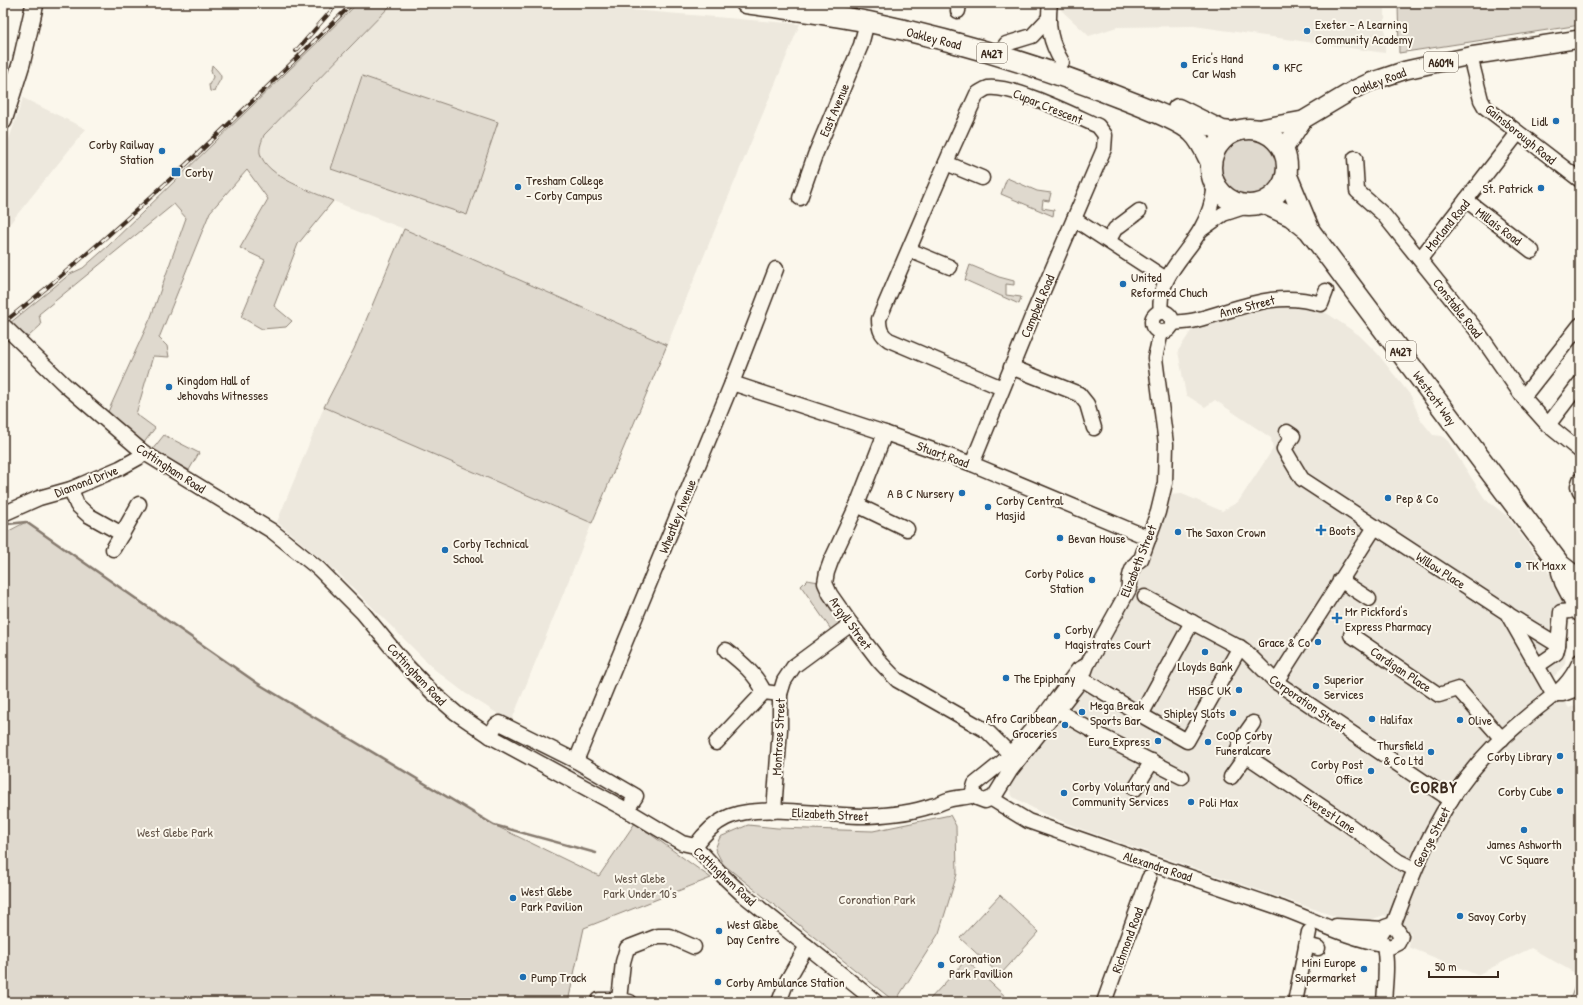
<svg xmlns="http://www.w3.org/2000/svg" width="1583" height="1005" viewBox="0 0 1583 1005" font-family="'Patrick Hand',sans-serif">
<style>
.built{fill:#ede8dd}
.green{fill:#dfd9ce;stroke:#8d8276}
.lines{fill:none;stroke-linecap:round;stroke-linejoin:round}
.stream{stroke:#85796d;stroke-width:2.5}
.minor-casing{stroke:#3b2a1e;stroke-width:17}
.major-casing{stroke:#3b2a1e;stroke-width:20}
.highway-casing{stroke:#3b2a1e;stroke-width:23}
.minor{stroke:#fbf7ec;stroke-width:14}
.major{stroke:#fbf7ec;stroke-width:17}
.highway{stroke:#fbf7ec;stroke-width:20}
.rail-casing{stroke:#3b2a1e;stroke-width:4}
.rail{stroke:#fbf7ec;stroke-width:2.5;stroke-dasharray:8;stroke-linecap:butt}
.poi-dot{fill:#1f6fb2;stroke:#fbf7ec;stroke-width:1.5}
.labels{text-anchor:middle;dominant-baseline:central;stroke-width:4;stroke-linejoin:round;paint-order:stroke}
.shield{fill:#fbf7ec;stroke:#75685c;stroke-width:1}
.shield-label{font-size:12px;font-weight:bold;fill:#3b2a1e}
.poi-label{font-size:13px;fill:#3b2a1e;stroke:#fbf7ec;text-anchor:start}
.street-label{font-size:13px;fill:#3b2a1e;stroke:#fbf7ec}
.park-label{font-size:13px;fill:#64564a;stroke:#fbf7ec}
.district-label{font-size:17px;font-weight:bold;letter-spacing:1px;fill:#3b2a1e;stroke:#fbf7ec}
</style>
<rect width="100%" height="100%" fill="#fbf7ec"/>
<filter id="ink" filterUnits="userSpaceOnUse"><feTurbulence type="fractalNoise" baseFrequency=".025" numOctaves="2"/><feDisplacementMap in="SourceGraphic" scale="8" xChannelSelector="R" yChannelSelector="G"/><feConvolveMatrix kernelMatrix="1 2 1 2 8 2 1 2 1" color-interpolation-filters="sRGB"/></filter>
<g filter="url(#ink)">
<g class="built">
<path d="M393,3h155l252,21 -133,321 -263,-116 -71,-28 -60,-28 -10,-12 -4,-9 5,-17z"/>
<path d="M1062,3h323v50l-191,-27 -77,1 -28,9 -28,-26z"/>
<path d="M23,98l63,31 -83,103v-75z"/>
<path d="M1281,303l34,5 13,6 31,21 18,18 34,43 9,23 13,16 9,1 6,5 37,58 22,17 47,64 14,30 1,9 -4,45 -14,16 18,28 11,-5v273l-49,-28 -54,27 -68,-28 2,-14 -27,-18 -16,6 -22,-1 -265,-91 -39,-16 -29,-16 -3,-6 2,-10 58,-78 41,-62 55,-146 16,-1 40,17 16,-9 35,-53 -2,-11 -56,-38 -10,7 -19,-12 -8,-44 13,-20 34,-14z"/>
<path d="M324,407l268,116 -81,199 -46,-29 -31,-24 -93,-93 -64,-54z"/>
</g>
<g class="green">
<path d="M358,3h35l-129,132c-2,6 -5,12 -4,18 6,24 52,38 73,48l-35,43 -24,62 18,15 -6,6 -24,2 -21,-12 24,-57 -25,-12 28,-49 -21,-29 -37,42 -51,126 8,8 2,11 -16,-1 -17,58 19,14 -12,16 -36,-30 44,-97 35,-99 -12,-14 -135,110 2,11 -13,12 -18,-14 60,-49 13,-6 25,-22z"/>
<path d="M1398,3h182v22l-181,28z"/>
<path d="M212,65c15,15 8,11 2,27l-4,-1 -1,-6 4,-8 -2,-6z"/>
<path d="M362,76l136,46 -31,93 -136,-46z"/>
<circle cx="1249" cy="167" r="30"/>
<path d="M1007,178l30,13 14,2 -2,8 -6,-1 -1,8 12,2 -1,6 -52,-22z"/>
<path d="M404,229l263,116 -75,178 -268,-116 30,-58z"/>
<path d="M970,265l29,12 15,4v4l-8,-1v11l15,2 -2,7 -54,-24z"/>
<path d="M164,435l35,18 -10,17 -37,-20z"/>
<path d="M26,522l231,161 237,142 105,51 36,-53 76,55 -127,50 -16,74h-565v-468z"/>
<path d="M807,580l12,2 4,14 16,23 -1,8 -6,4 -31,-45z"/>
<path d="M950,815l6,11 1,48 -18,59 -44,69 -172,-138 -8,-15 5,-12 28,-12 29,3 96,3z"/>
<path d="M1000,895l39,37 -39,43 -40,-37z"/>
<path d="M966,960l40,37 -4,5h-69l-3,-3z"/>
<path d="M1577,981l3,1v20h-11z"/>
</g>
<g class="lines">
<path class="stream" d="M8,524l18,-2 231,161 237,142 102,28"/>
<g class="minor-casing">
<g id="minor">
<path d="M1050,3c-3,23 0,39 12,59"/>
<path d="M958,11l1,-8"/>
<path d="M1006,44l26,-8 16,-17"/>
<path d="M1470,56l11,44 4,7 95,73"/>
<path d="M1355,158l2,33 26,23 95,118 45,65 25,28 32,26"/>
<path d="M946,163l36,15"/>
<path d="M800,198l15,-43 46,-110 6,-23"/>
<path d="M1466,200l66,51"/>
<path d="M1074,219l92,60"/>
<path d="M1202,229l21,-15 27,-9"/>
<path d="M1109,240l6,-11 24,-18"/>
<path d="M909,250l41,17"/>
<path d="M1420,259l98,-126"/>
<path d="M1161,312c-5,-34 25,-56 40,-83 8,-14 12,-28 14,-44"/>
<circle cx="1162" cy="322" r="10"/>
<path d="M1172,323c8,-1 17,-1 24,-3 46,-12 78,-30 125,-16l5,-13"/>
<path d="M3,325l63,61 77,66 129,79 47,38 44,44 43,52 26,27 24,21 34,23 142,77 50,30 13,3 28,30 18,17 135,109"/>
<path d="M1011,367l68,27 8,10 7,24"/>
<path d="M732,383l153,50 87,31 177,74"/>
<path d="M1528,391l52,-66"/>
<path d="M1548,425l32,-42"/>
<path d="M1287,432l6,4 -9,13 18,30 205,134 45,79"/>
<path d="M885,433l-28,72 -26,56 -4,11 -2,11 5,11 21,30 29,38 17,18 90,51 23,23"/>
<path d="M972,464l62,-152 70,-163 1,-14 -7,-9c-25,-11 -85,-41 -110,-38 -4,1 -7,4 -11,6l-26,57 -72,168c0,10 2,16 10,21l113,48"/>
<path d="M1580,480l-2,6 2,5"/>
<path d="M71,489l6,16 11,10 34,19 17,-30"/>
<path d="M857,505l50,24"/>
<path d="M3,514l36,-16 32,-9 49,-21 18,-10 5,-6"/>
<path d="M113,549l9,-15"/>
<path d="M1340,580l29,19"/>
<path d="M1145,597l99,53 32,32 175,118"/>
<path d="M1509,615l49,30 -2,8 -19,13"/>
<path d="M1351,635l88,60 19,-6 44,50"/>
<path d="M1558,645l3,-33 9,-1"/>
<path d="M726,650c15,12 30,24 38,42"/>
<path d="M1087,665l-9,5 -32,43 -40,46 -31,25 -2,7 4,7 8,3 9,-4 16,-26 72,-92 5,-14 42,-76c-1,-10 2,-24 12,-30l17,-47 7,-29 1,-39 -11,-86 6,-26"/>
<path d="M1082,679l59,36 46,26 53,-94"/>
<path d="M1276,682l99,-155"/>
<path d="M1558,694h5l17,-6"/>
<path d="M1058,711l45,26 79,40"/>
<path d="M1141,715l51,-93"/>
<path d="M1253,723l-12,17 -3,10 108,73 52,38 16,8"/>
<path d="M490,736l6,-11 4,-2 76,38 60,35 -4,6"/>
<path d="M716,743l48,-51 16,2"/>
<path d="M576,761l156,-378 44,-114"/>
<path d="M1231,777l15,-21"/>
<path d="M1135,789l17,-28"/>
<path d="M992,799l36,22c82,29 165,57 247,85 36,12 70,32 108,38"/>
<path d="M774,811l6,-82v-35l4,-13 10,-15 57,-42"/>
<path d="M695,846c9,-12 18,-22 31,-28 34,-16 103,-1 142,-2 21,-1 43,-3 63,-10 6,-1 11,-4 17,-6 9,-3 18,-2 27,-5"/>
<path d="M1336,926l47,3"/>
<path d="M1393,926c26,-69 47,-125 100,-179 11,-11 24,-22 36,-32 22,-19 39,-26 51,-54"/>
<path d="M1306,945l12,3"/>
<path d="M1384,945l6,2 8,-4 3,-7 -5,-8 -5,-3 -6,2 -5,8c0,5 3,7 4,11 4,18 1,38 0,56"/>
<path d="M599,1000h20l11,2"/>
<path d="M619,1000l4,-38 4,-14 31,-12h11l25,11"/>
<path d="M779,1002l8,-21 20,-35"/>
<path d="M1104,1002l45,-124"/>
<path d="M1295,1002l14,-70"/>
</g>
</g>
<g class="major-casing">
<g id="major">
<path d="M3,121l18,-57 14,-61"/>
<path d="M1256,129l47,-9 52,-31 15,-7 36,-12 64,-14 110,-17"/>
<path d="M1284,149l19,-29"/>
</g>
</g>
<g class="highway-casing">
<g id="highway">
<path d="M746,3c41,6 82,11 123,19 85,18 168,43 249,75 18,7 62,23 74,35 9,8 14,21 19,31"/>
<path d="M1178,109l44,22 10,1"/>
<circle cx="1249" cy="167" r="38"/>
<path d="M1287,176l22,53"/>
<path d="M1263,203l28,13 18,14 251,335 13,10 7,9"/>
<path d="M1562,572l3,10 15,29"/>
</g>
</g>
<use href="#minor" class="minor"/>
<use href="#major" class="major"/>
<use href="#highway" class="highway"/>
<g class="rail-casing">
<g id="rail">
<path d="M296,51l42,-48"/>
<path d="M3,323c125,-98 237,-209 350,-320"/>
</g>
</g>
<use href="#rail" class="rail"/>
</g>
</g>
<g class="poi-dot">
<circle cx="1307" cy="31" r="4"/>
<circle cx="1184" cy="65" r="4"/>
<circle cx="1276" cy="67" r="4"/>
<circle cx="1556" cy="121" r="4"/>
<circle cx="162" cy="151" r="4"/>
<rect x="171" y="167" width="10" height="10" rx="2"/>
<circle cx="518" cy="187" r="4"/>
<circle cx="1541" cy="188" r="4"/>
<circle cx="1123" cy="284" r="4"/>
<circle cx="169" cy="387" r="4"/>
<circle cx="962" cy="493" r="4"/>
<circle cx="1388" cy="498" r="4"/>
<circle cx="988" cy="507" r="4"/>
<path d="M1319 524h4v4h4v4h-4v4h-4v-4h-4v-4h4z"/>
<circle cx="1178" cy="532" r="4"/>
<circle cx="1060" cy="538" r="4"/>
<circle cx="445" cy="550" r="4"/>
<circle cx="1518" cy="565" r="4"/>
<circle cx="1092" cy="580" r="4"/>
<path d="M1335 612h4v4h4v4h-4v4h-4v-4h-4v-4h4z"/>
<circle cx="1057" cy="636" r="4"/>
<circle cx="1318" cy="642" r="4"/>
<circle cx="1205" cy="652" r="4"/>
<circle cx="1006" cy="678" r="4"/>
<circle cx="1316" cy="686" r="4"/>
<circle cx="1239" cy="690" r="4"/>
<circle cx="1082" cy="712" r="4"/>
<circle cx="1233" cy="713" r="4"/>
<circle cx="1372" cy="719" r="4"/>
<circle cx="1460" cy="720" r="4"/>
<circle cx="1065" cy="725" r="4"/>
<circle cx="1158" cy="741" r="4"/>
<circle cx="1208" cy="742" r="4"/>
<circle cx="1431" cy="752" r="4"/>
<circle cx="1560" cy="756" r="4"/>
<circle cx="1371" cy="771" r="4"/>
<circle cx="1560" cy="791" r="4"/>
<circle cx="1064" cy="793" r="4"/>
<circle cx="1191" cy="802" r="4"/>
<circle cx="1524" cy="830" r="4"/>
<circle cx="513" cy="898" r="4"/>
<circle cx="1460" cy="916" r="4"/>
<circle cx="719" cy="931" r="4"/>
<circle cx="941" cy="965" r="4"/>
<circle cx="1364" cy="969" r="4"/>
<circle cx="523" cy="977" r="4"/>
<circle cx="718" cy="982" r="4"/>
</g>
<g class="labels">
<g class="shield">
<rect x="977" y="43" width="30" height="20" rx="3"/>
<rect x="1424" y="52" width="34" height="20" rx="3"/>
<rect x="1386" y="341" width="30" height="20" rx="3"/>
</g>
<g class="shield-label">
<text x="992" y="53">A427</text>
<text x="1441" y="62">A6014</text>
<text x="1401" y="351">A427</text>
</g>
<g class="poi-label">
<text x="1315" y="24">Exeter - A Learning<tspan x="1315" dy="15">Community Academy</tspan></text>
<text x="1192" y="58">Eric's Hand<tspan x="1192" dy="15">Car Wash</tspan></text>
<text x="1284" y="67">KFC</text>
<text x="1548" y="121" text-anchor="end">Lidl</text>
<text x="154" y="144" text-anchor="end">Corby Railway<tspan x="154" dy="15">Station</tspan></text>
<text x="185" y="172">Corby</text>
<text x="526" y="180">Tresham College<tspan x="526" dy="15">- Corby Campus</tspan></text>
<text x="1533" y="188" text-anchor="end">St. Patrick</text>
<text x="1131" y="277">United<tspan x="1131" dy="15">Reformed Chuch</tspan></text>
<text x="177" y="380">Kingdom Hall of<tspan x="177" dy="15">Jehovahs Witnesses</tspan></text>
<text x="954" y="493" text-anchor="end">A B C Nursery</text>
<text x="1396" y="498">Pep &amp; Co</text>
<text x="996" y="500">Corby Central<tspan x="996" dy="15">Masjid</tspan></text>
<text x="1329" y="530">Boots</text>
<text x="1186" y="532">The Saxon Crown</text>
<text x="1068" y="538">Bevan House</text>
<text x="453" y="543">Corby Technical<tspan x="453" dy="15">School</tspan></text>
<text x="1526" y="565">TK Maxx</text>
<text x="1084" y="573" text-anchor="end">Corby Police<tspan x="1084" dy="15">Station</tspan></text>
<text x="1345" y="611">Mr Pickford's<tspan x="1345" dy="15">Express Pharmacy</tspan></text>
<text x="1065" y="629">Corby<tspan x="1065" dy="15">Magistrates Court</tspan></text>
<text x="1310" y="642" text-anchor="end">Grace &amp; Co</text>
<text x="1205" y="666" text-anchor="middle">Lloyds Bank</text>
<text x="1014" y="678">The Epiphany</text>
<text x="1324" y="679">Superior<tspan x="1324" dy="15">Services</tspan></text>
<text x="1231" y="690" text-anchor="end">HSBC UK</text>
<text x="1090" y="705">Mega Break<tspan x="1090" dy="15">Sports Bar</tspan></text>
<text x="1225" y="713" text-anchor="end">Shipley Slots</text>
<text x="1057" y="718" text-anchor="end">Afro Caribbean<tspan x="1057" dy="15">Groceries</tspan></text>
<text x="1380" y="719">Halifax</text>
<text x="1468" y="720">Olive</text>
<text x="1216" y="735">CoOp Corby<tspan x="1216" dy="15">Funeralcare</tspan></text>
<text x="1150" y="741" text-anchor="end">Euro Express</text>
<text x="1423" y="745" text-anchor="end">Thursfield<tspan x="1423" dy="15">&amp; Co Ltd</tspan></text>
<text x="1552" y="756" text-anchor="end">Corby Library</text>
<text x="1363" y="764" text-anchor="end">Corby Post<tspan x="1363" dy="15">Office</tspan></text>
<text x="1072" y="786">Corby Voluntary and<tspan x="1072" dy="15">Community Services</tspan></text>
<text x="1552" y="791" text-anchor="end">Corby Cube</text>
<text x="1199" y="802">Poli Max</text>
<text x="1524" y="844" text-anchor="middle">James Ashworth<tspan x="1524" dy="15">VC Square</tspan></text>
<text x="521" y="891">West Glebe<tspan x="521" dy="15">Park Pavilion</tspan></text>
<text x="1468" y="916">Savoy Corby</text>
<text x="727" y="924">West Glebe<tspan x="727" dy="15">Day Centre</tspan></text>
<text x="949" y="958">Coronation<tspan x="949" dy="15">Park Pavillion</tspan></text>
<text x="1356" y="962" text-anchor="end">Mini Europe<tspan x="1356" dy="15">Supermarket</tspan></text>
<text x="531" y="977">Pump Track</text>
<text x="726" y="982">Corby Ambulance Station</text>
</g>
<g class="street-label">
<text transform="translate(934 38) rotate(14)">Oakley Road</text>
<text transform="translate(1379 81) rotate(-21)">Oakley Road</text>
<text transform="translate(1048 106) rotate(22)">Cupar Crescent</text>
<text transform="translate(834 110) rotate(-67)">East Avenue</text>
<text transform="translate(1521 134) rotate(39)">Gainsborough Road</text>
<text transform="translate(1447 225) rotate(-51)">Morland Road</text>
<text transform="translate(1499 226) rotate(37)">Millais Road</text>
<text transform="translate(1037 306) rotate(-67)">Campbell Road</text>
<text transform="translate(1247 306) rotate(-14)">Anne Street</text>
<text transform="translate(1458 308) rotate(52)">Constable Road</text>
<text transform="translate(1435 398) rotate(54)">Westcott Way</text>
<text transform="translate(943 454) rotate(20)">Stuart Road</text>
<text transform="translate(171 468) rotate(33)">Cottingham Road</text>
<text transform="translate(86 481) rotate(-21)">Diamond Drive</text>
<text transform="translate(677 516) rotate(-68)">Wheatley Avenue</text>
<text transform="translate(1138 561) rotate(-68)">Elizabeth Street</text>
<text transform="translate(1441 570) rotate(33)">Willow Place</text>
<text transform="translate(851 623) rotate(54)">Argyll Street</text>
<text transform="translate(1401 669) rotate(34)">Cardigan Place</text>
<text transform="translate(417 674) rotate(47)">Cottingham Road</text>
<text transform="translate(1308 703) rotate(35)">Corporation Street</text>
<text transform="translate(778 737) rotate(-87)">Montrose Street</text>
<text transform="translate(1330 813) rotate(34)">Everest Lane</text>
<text transform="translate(830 814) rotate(3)">Elizabeth Street</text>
<text transform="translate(1431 837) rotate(-63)">George Street</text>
<text transform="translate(1158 866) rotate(18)">Alexandra Road</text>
<text transform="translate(725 876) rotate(43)">Cottingham Road</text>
<text transform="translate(1127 940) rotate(-70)">Richmond Road</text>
</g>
<g class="park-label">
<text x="175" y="832">West Glebe Park</text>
<text x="640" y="878">West Glebe<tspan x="640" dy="15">Park Under 10's</tspan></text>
<text x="877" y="899">Coronation Park</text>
</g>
<g class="district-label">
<text x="1434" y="786">CORBY</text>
</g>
</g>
<rect width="1583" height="1005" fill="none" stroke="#fbf7ec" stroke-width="16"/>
<rect x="8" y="8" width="1567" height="989" fill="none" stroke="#3b2a1e" stroke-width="1.5" filter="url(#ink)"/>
<path d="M1429 971v6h69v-6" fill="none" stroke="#3b2a1e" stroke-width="2"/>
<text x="1435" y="971" font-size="12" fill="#3b2a1e" stroke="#fbf7ec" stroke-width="3" paint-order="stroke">50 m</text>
</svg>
